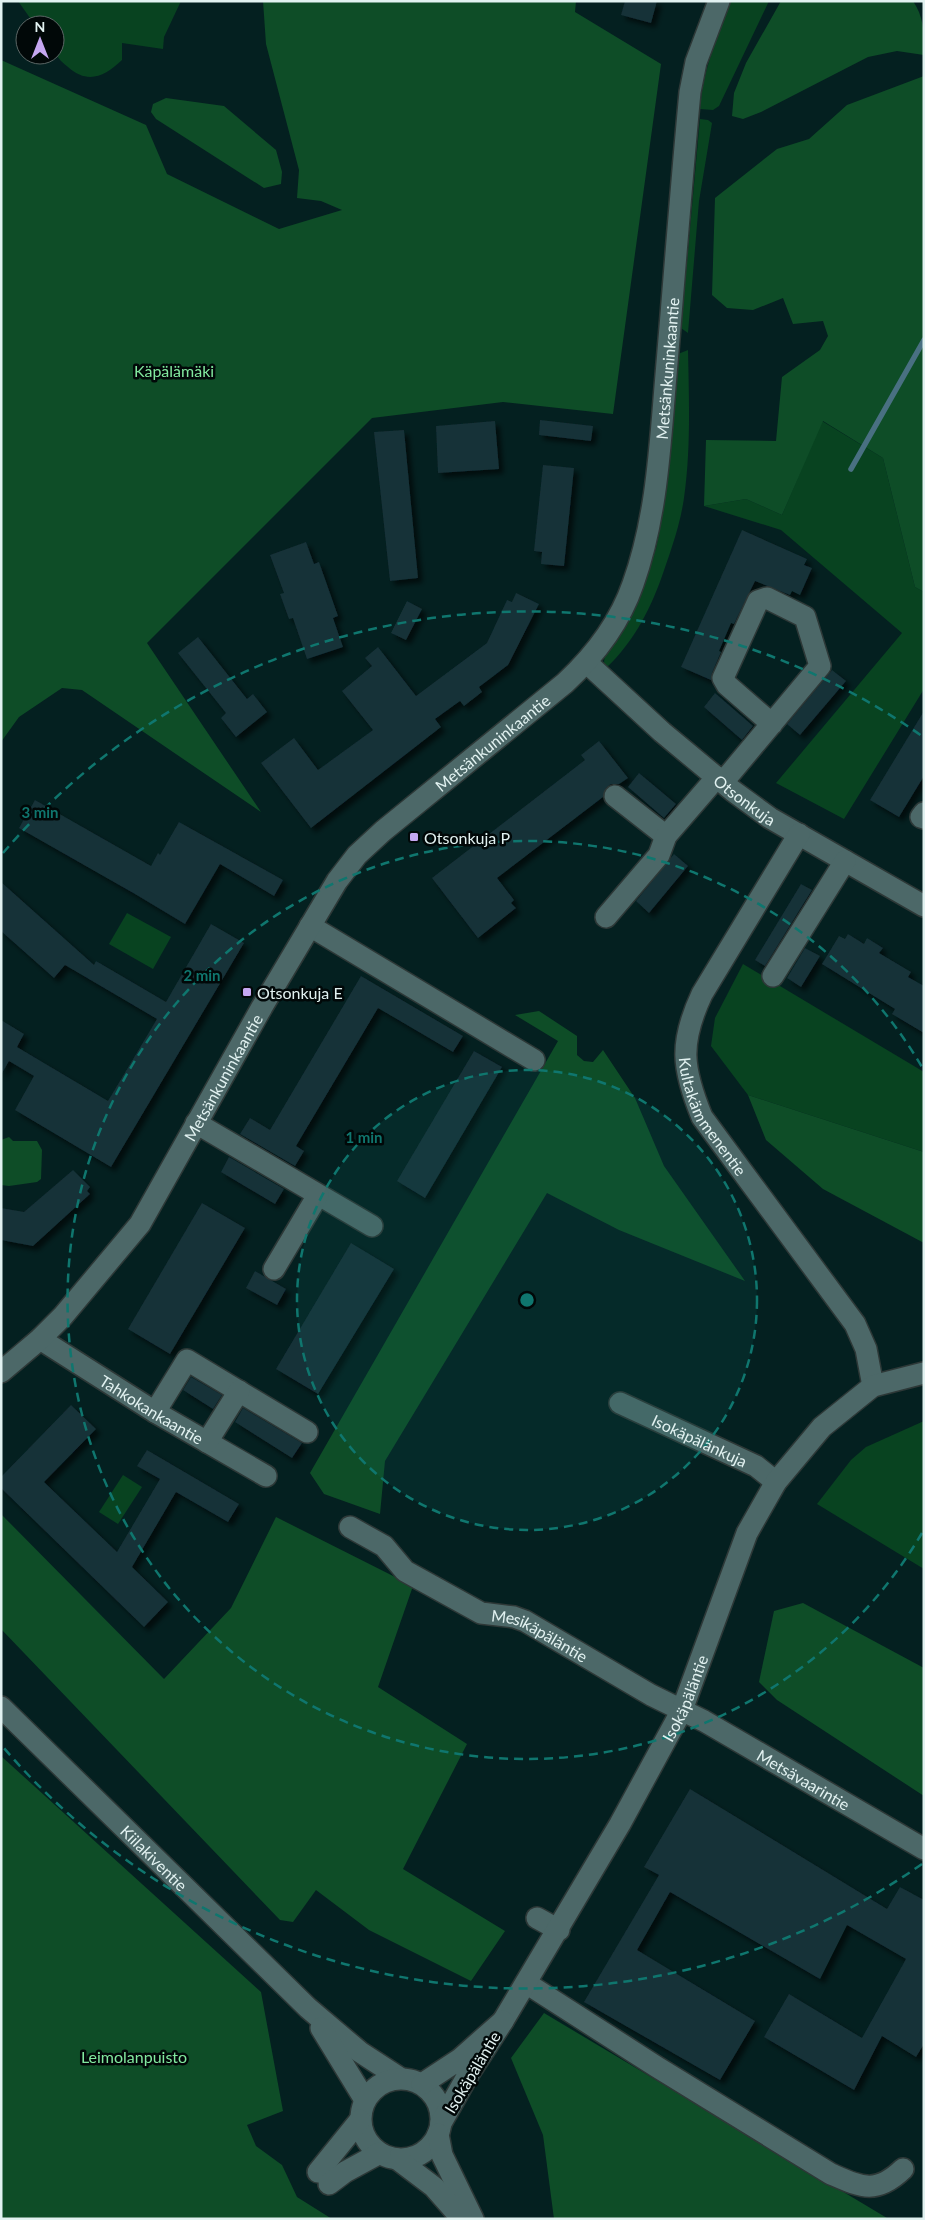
<svg xmlns="http://www.w3.org/2000/svg" width="925" height="2220" viewBox="0 0 925 2220" font-family="Lato,sans-serif">
<style>
.green{fill:#084320}
.forest{fill:#0e4d27}
.lines{fill:none;stroke-linecap:round;stroke-linejoin:round}
.stream{stroke:#497082;stroke-width:5.5}
.building{fill:#173037;filter:url(#shadow)}
.minor-casing{stroke:#2d3837;stroke-width:24}
.minor{stroke:#4c6868;stroke-width:21}
.ring{fill:none;stroke:#0f766e;stroke-width:2.5;stroke-dasharray:9 6}
.poi-dot{fill:#c5a7f1;stroke:#010808;stroke-width:2}
.labels{text-anchor:middle;dominant-baseline:central;stroke-width:5;stroke-linejoin:round;paint-order:stroke}
.street-label{font-size:16px;fill:#e2f2f1;stroke:#010808}
.park-label{font-size:16px;fill:#82e99f;stroke:#010808}
.poi-label{font-size:16px;fill:#e2f2f1;stroke:#010808;text-anchor:start}
.centre{fill:#0f766e;stroke:#010808;stroke-width:2.5}
.ring-label{font-size:15px;text-anchor:middle;font-weight:bold;fill:#0f766e;stroke:#010808;stroke-width:5;stroke-linejoin:round;paint-order:stroke}
</style>
<defs>
<filter id="shadow"><feDropShadow dx="4.5" dy="4.5" stdDeviation="2.5" flood-color="#0009"/></filter>
</defs>
<rect width="100%" height="100%" fill="#042020"/>
<g class="green">
<path d="M18,1h163l-17,36 -1,12 -41,-6v17c-17,16 -34,25 -54,7 -4,-3 -11,-9 -13,-15 -2,-7 0,-19 0,-27h-20z"/>
<path d="M731,1h38l-50,105 -6,4 -13,-1c3,-39 17,-72 31,-108z"/>
<path d="M700,119l8,1 4,3 -13,78 -11,132 -7,-5z"/>
<path d="M688,350c1,49 3,99 -4,148 -4,28 -14,55 -23,81 -12,33 -29,65 -55,89l-2,-5 1,-10 36,-63 15,-41 5,-26 17,-169z"/>
<path d="M822,421l61,37 32,129 9,5v97l-80,130 -68,-36 126,-150 -121,-103 -77,-24 42,-7 36,16z"/>
<path d="M127,913l44,24 -18,32 -44,-25z"/>
<path d="M743,964l181,108v80l-176,-57 -37,-49 4,-28z"/>
<path d="M924,1421v148l-107,-65 34,-44 15,-13z"/>
<path d="M123,1475l19,12 -24,37 -19,-12z"/>
</g>
<g class="forest">
<path d="M263,1h313l-1,11 86,52 -48,350 -110,-12 -131,16 -225,225 114,169 -179,-122 -20,-2 -43,29 -18,25v-682l145,65 21,49 112,55 63,-19 -21,-9 -24,-3 2,-28 -33,-126z"/>
<path d="M781,1h132c12,18 11,34 11,54l-27,-4 -29,6 -107,55 -18,7 -11,-3 2,-23 12,-30z"/>
<path d="M924,76v516l-9,-5 -32,-129 -60,-37 -41,94 -36,-16 -42,7 2,-66 70,1 6,-64 38,-27 8,-14 -5,-15 -30,3 -10,-26 -30,12 -26,-2 -15,-13 3,-97 62,-49 32,-10 38,-34z"/>
<path d="M166,98l58,8 52,44 6,22 -1,12 -17,4 -108,-69 -5,-7 2,-8z"/>
<path d="M539,1011l38,25v19l7,6 9,1 10,-12 32,48 29,68 81,115 -126,-51 -72,-37 -162,268 -5,53 -56,-20 -14,-21 248,-432 -43,-26z"/>
<path d="M748,1095l176,57v91l-101,-54 -57,-49z"/>
<path d="M9,1137l4,4h24l5,9 -1,29 -4,3 -28,4 -8,-1v-45z"/>
<path d="M1,1514l163,165 67,-71 45,-91 137,69 -35,101 89,57 -64,125 102,62 -34,50 -102,-51 -53,-40 -23,32 -13,-2 -279,-291z"/>
<path d="M803,1603l121,65v128l-147,-96 -18,-18 15,-71z"/>
<path d="M1,1756l260,236 22,119 -36,14 9,21 26,19 15,32 35,22h-331z"/>
<path d="M544,2013l343,205 -333,1 -11,-84 -32,-77z"/>
</g>
<g class="lines">
<path class="stream" d="M851,469l73,-129"/>
</g>
<g class="building">
<path d="M625,1h32l-6,22 -30,-8z"/>
<path d="M540,420l53,6 -2,15 -52,-6z"/>
<path d="M495,421l4,48 -61,4 -2,-47z"/>
<path d="M404,430l14,148 -28,3 -16,-149z"/>
<path d="M543,465l31,3 -10,98 -23,-2 1,-12 -8,-1z"/>
<path d="M742,530l65,29 -3,6 8,3 -12,27 -8,-4 -2,4 -35,-14 -21,43 -3,-1 -12,28 2,1 -9,21 -1,7 -30,-13z"/>
<path d="M306,542l8,22 5,-2 19,54 -5,2 10,29 -36,12 -14,-41 -4,1 -9,-25 4,-1 -14,-38z"/>
<path d="M516,593l23,11 -31,61 -29,22 3,5 -18,14 -4,-5 -25,18 6,8 -130,101 -50,-65 33,-25 24,32 55,-40 -31,-39 30,-25 -7,-8 13,-11 38,49 71,-53 20,-43 5,2z"/>
<path d="M407,601l15,8 -16,31 -15,-7z"/>
<path d="M198,637l49,62 6,-5 14,18 -31,25 -15,-19 5,-5 -48,-60z"/>
<path d="M832,670l14,11 -46,54 -13,-11z"/>
<path d="M715,693l38,33 -11,14 -38,-33z"/>
<path d="M924,711v65l-25,41 -29,-17z"/>
<path d="M599,741l29,37 -9,6h-8l-5,4 -3,9 -106,81 17,22 -3,3 5,5 -38,30 -46,-60 153,-118 -4,-5z"/>
<path d="M639,773l37,31 -12,14 -36,-31z"/>
<path d="M35,800l116,66 7,-13 2,2 19,-33 104,58 -9,16 -54,-32 -35,60 -50,-30 -116,-66z"/>
<path d="M674,854l14,12 -39,47 -13,-12z"/>
<path d="M1,882l93,83 2,-4 70,41 45,-78 33,19 -133,224 -96,-57 19,-34 -25,-15 -8,14v-55l23,14 -7,13 91,54 49,-82 -92,-54 -11,13 -53,-47z"/>
<path d="M801,884l11,6 -47,76 -10,-6z"/>
<path d="M848,934l16,10 3,-6 16,10 -4,5 32,19 -3,5 16,9v47l-32,-19 3,-5 -73,-45 17,-28 6,3z"/>
<path d="M805,948l15,8 -19,31 -14,-9z"/>
<path d="M361,976l102,60 -10,16 -75,-44 -82,138 8,5 -9,15 -55,-32 10,-16 20,12z"/>
<path d="M474,1051l28,16 -77,131 -28,-17z"/>
<path d="M229,1157l55,32 -9,15 -54,-32z"/>
<path d="M73,1170l17,17 -3,4 3,3 -57,52 -32,-6v-32l23,4z"/>
<path d="M202,1203l43,25 -75,126 -42,-25z"/>
<path d="M351,1243l43,26 -76,125 -42,-25z"/>
<path d="M255,1271l31,18 -9,16 -31,-17z"/>
<path d="M191,1377l31,18 -9,14 -30,-19z"/>
<path d="M71,1405l25,24 -52,53 73,70 43,-73 -23,-13 10,-16 92,54 -11,18 -52,-30 -44,75 36,35 -24,25 -143,-139v-11z"/>
<path d="M243,1408l59,35 -10,15 -57,-36z"/>
<path d="M690,1789l197,120 13,-22 24,13v144l-8,13 -34,-21 -28,54 -90,-53 25,-43 73,44 44,-79 -59,-34 -27,54 -150,-87 -33,58 118,71 -35,59 -136,-78 75,-127 -15,-8z"/>
</g>
<g class="lines">
<g class="minor-casing">
<g id="minor">
<path id="s1" d="M587,663l75,69 71,59 37,27 154,88"/>
<path d="M723,782l97,-116 -15,-49 -38,-19 -9,3 -35,77 4,7 45,39"/>
<path d="M615,796l51,40"/>
<path d="M924,813l-3,4 3,1"/>
<path id="s2" d="M799,834l-97,160c-23,49 -20,74 0,123l153,207 11,25 7,37"/>
<path d="M606,917l53,-62 7,-19 51,-59"/>
<path d="M310,926l224,134"/>
<path d="M773,976l72,-115"/>
<path d="M196,1123l176,103"/>
<path d="M274,1269l44,-74"/>
<path id="s3" d="M40,1339l115,73 111,64"/>
<path id="s4" d="M1,1372l39,-33 23,-23 77,-92 122,-217 75,-126 20,-26 26,-24 182,-148c29,-27 55,-61 68,-99 24,-67 27,-139 33,-209 8,-94 15,-189 24,-283l6,-30 23,-61"/>
<path id="s5" d="M620,1403l136,63 20,16"/>
<path d="M155,1412l32,-52 120,72"/>
<path d="M207,1442l32,-51"/>
<path id="s6" d="M350,1527l34,19 21,25 76,42 33,4 11,4 126,74 53,26 220,128"/>
<path id="s7" d="M1,1707l307,301 52,44 40,26"/>
<path d="M537,1918l22,12"/>
<path d="M526,1983l131,84 174,107c30,13 45,21 72,-5"/>
<path id="s8" d="M503,2021l117,-197 62,-114 65,-177 29,-51 46,-55 51,-41 51,-13"/>
<path d="M321,2028l44,72"/>
<circle cx="401" cy="2119" r="40"/>
<path d="M422,2084l38,-25 43,-38 -35,54 -27,48"/>
<path d="M438,2134l4,21 31,64"/>
<path d="M397,2159l37,28 28,32"/>
<path d="M318,2172l42,-52"/>
<path d="M329,2184l16,-12 35,-19"/>
</g>
</g>
<use href="#minor" class="minor"/>
</g>
<circle cx="527" cy="1300" r="230" fill="#0f766e" fill-opacity=".12"/>
<g class="ring">
<circle cx="527" cy="1300" r="230"/>
<path d="M922 1533A459 459 0 1 1 922 1067"/>
<path d="M922 1864A689 689 0 0 1 3 1747M3 853A689 689 0 0 1 922 736"/>
</g>
<g class="poi-dot">
<rect x="409" y="832" width="10" height="10" rx="2.5"/>
<rect x="242" y="987" width="10" height="10" rx="2.5"/>
</g>
<g class="labels">
<g class="street-label">
<text stroke="none"><textPath href="#s4" startOffset="1242">Metsänkuninkaantie</textPath></text>
<text stroke="none"><textPath href="#s4" startOffset="808">Metsänkuninkaantie</textPath></text>
<text stroke="none"><textPath href="#s1" startOffset="209">Otsonkuja</textPath></text>
<text stroke="none"><textPath href="#s4" startOffset="372">Metsänkuninkaantie</textPath></text>
<text stroke="none"><textPath href="#s2" startOffset="319">Kultakämmenentie</textPath></text>
<text stroke="none"><textPath href="#s3" startOffset="132">Tahkokankaantie</textPath></text>
<text stroke="none"><textPath href="#s5" startOffset="88">Isokäpälänkuja</textPath></text>
<text stroke="none"><textPath href="#s6" startOffset="222">Mesikäpäläntie</textPath></text>
<text stroke="none"><textPath href="#s8" startOffset="371">Isokäpäläntie</textPath></text>
<text stroke="none"><textPath href="#s6" startOffset="524">Metsävaarintie</textPath></text>
<text stroke="none"><textPath href="#s7" startOffset="215">Kiilakiventie</textPath></text>
<text transform="translate(472 2072) rotate(-59)">Isokäpäläntie</text>
</g>
<g class="park-label">
<text x="174" y="370">Käpälämäki</text>
<text x="134" y="2056">Leimolanpuisto</text>
</g>
<g class="poi-label">
<text x="424" y="837">Otsonkuja P</text>
<text x="257" y="992">Otsonkuja E</text>
</g>
</g>
<circle cx="527" cy="1300" r="8" class="centre"/>
<g class="ring-label">
<text x="40" y="818">3 min</text>
<text x="202" y="981">2 min</text>
<text x="364" y="1143">1 min</text>
</g>
<rect width="925" height="2220" fill="none" stroke="#e2f2f1" stroke-width="5"/>
<g transform="translate(40 40)"><circle r="24" fill="#010808" stroke="#5b6665"/>
<path d="M0-4L9 19L0 12L-9 19Z" fill="#c5a7f1"/>
<text y="-8" font-size="14" font-weight="bold" text-anchor="middle" fill="#e2f2f1">N</text>
</g>
</svg>
